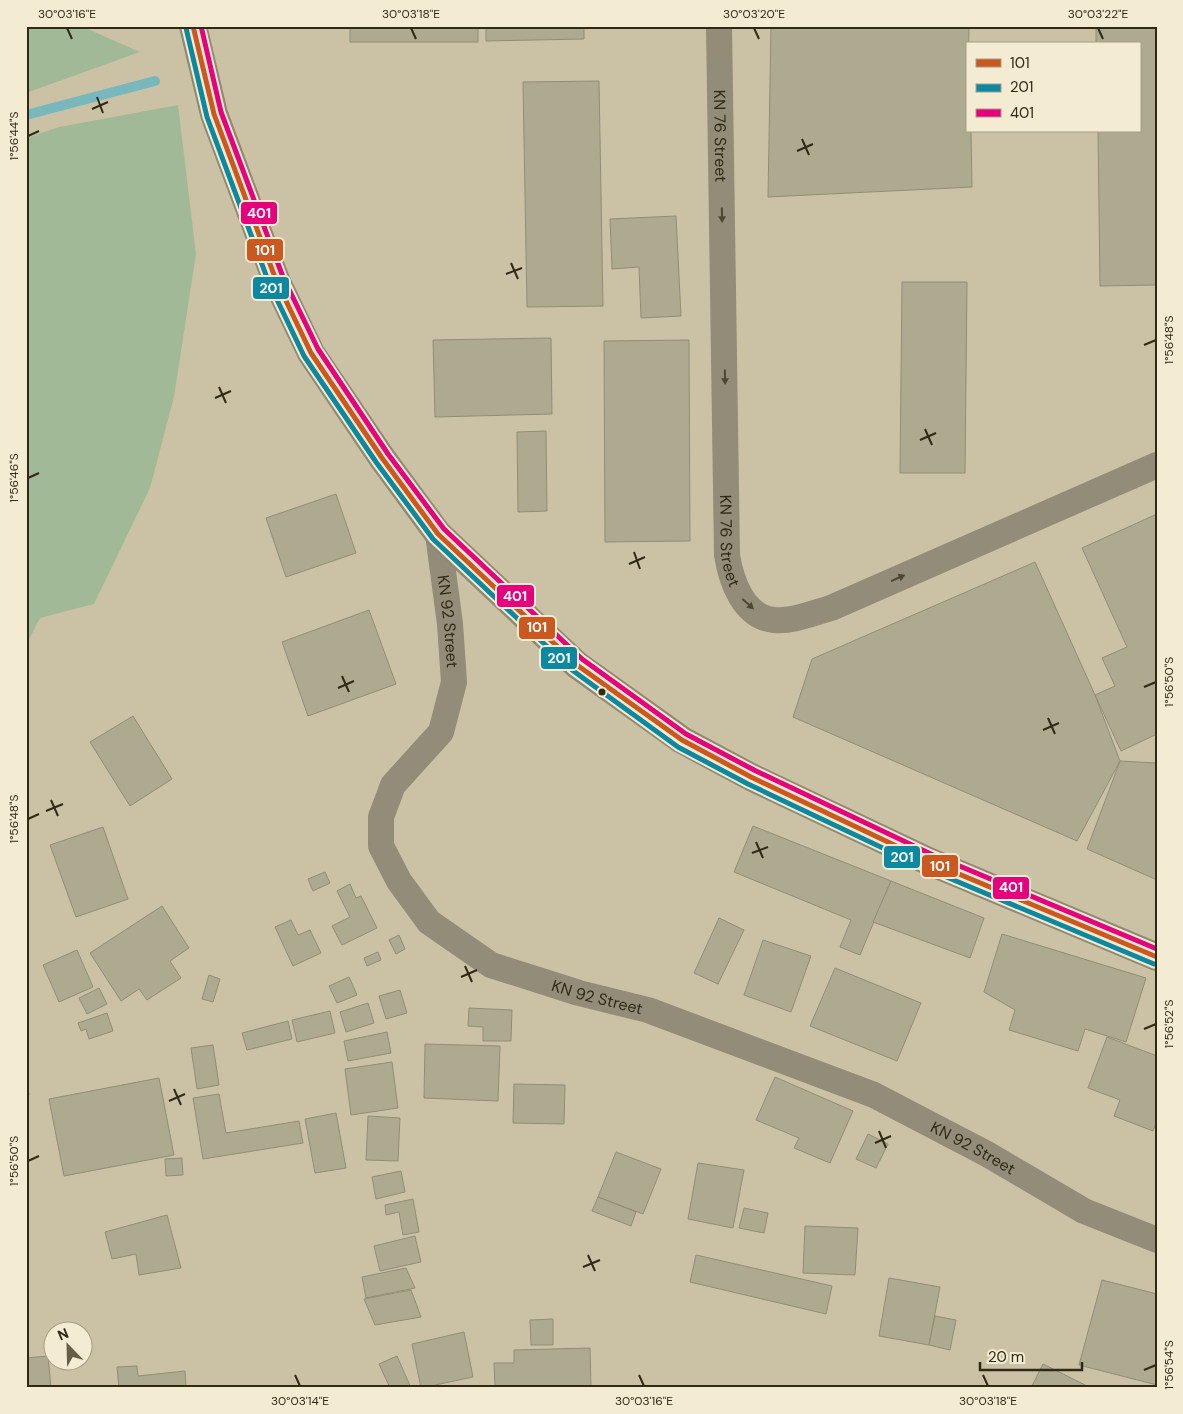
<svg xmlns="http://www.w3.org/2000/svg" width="1183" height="1414" viewBox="0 0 1183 1414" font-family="'DM Sans',sans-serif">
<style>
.green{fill:#a2b998}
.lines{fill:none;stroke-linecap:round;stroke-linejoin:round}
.stream{stroke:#78b8bd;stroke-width:10}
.building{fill:#adaa8f;stroke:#918d78}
.minor{stroke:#928c79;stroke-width:26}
.secondary{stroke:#908870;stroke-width:28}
.bus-1-casing{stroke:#f3ebd2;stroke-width:9}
.bus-2-casing{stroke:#f3ebd2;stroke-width:9}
.bus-3-casing{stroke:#f3ebd2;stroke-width:9}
.bus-1{stroke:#cb591f;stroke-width:5}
.bus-2{stroke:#0c89a0;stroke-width:5}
.bus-3{stroke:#e5007d;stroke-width:5}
.oneway{fill:#4d4733}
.ticks{fill:none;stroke:#302915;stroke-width:2}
.bus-dot{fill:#302915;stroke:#f3ebd2;stroke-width:2}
.labels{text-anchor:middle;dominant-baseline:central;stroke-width:4;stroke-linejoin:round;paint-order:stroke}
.street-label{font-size:16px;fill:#302915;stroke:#f3ebd2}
.line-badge{stroke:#f3ebd2;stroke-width:2}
.badge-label{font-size:14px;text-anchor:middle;font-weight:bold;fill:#fff}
.neatline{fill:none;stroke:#302915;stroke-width:2}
.ticks-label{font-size:12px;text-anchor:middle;fill:#302915}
</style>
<rect width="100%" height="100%" fill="#cbc2a6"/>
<g class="green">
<path d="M26,26h55l59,26 -114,41z"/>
<path d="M178,105l18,149 -22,143 -24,91 -56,116 -54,14 -14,27v-507l33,-11z"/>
</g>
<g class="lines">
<path class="stream" d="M26,115l129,-34"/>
</g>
<g class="building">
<rect x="350" y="26" width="128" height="16"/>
<path d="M486,26h98v13l-98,2z"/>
<path d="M771,26h198l-2,105h4l1,56 -204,10z"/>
<path d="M1096,26h61v259l-57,1 -2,-155h41v-87h-43z"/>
<path d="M599,81l4,225 -76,1 -4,-225z"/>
<path d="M676,216l5,100 -40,2 -2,-51 -27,2 -2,-50z"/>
<path d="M902,282h65l-2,191h-65z"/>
<path d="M551,338l1,76 -117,3 -2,-77z"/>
<path d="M689,340l1,201 -85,1 -1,-201z"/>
<path d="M546,431l1,80 -29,1 -1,-80z"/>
<path d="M336,494l20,59 -70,24 -20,-59z"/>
<path d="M1157,514v220l-36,17 -26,-56 20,-9 -13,-28 25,-11 -45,-99z"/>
<path d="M1035,562l60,133 25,66 -43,80 -284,-124 19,-58z"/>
<path d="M369,610l27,74 -88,32 -26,-74z"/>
<path d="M133,716l39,63 -42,27 -40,-64z"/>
<path d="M1120,761l37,2v117l-70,-31z"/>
<path d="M753,826l138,55 -31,74 -20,-8 11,-27 -117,-48z"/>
<path d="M103,827l25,72 -52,18 -26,-72z"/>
<path d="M325,872l5,11 -17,8 -5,-12z"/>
<path d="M891,881l93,37 -14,40 -97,-36z"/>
<path d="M350,884l6,14 5,-2 16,32 -35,17 -10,-19 18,-9 -13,-26z"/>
<path d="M162,906l27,42 -19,13 11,17 -34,22 -8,-11 -18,12 -31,-48z"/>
<path d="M719,918l25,12 -26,54 -24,-11z"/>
<path d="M291,920l7,15 12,-5 11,23 -28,13 -18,-39z"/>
<path d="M1002,934l144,44 -20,64 -41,-13 -7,22 -69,-21 6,-20 -31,-18z"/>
<path d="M399,935l6,14 -9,5 -7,-14z"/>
<path d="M763,940l48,16 -20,56 -47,-17z"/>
<path d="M77,950l16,37 -34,15 -16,-37z"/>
<path d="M378,952l3,8 -14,6 -3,-8z"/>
<path d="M835,968l86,35 -24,58 -87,-35z"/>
<path d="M209,975l11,4 -7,23 -11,-3z"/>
<path d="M349,977l8,18 -20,8 -8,-17z"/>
<path d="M99,988l8,16 -20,10 -8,-16z"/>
<path d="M400,990l7,23 -21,6 -7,-23z"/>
<path d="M368,1003l6,20 -28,9 -6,-20z"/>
<path d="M469,1008l43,2 -1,31h-28v-14l-15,-1z"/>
<path d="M330,1011l5,22 -38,9 -5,-22z"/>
<path d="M107,1013l6,18 -24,8 -3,-10 -5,2 -3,-8z"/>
<path d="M288,1021l4,18 -45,11 -5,-17z"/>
<path d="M387,1032l4,21 -43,8 -4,-20z"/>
<path d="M1107,1037l50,19v64l-4,11 -39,-15 6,-16 -32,-12z"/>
<path d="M425,1044l75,2 -2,55 -74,-3z"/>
<path d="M213,1045l6,40 -22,4 -6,-41z"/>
<path d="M392,1062l6,46 -47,7 -6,-46z"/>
<path d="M775,1077l78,34 -23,52 -36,-15 5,-10 -43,-18z"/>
<path d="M26,1078l3,17h-3z"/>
<path d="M159,1078l15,77 -110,21 -15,-77z"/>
<path d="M514,1084l51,1 -1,39 -51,-1z"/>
<path d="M219,1094l7,39 73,-12 4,22 -100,16 -10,-61z"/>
<path d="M336,1113l10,55 -31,5 -10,-54z"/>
<path d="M368,1116l32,2 -2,43 -32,-1z"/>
<path d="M868,1134l20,10 -12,24 -20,-9z"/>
<path d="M616,1152l45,17 -18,45 -45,-17z"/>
<path d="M182,1158l1,17 -17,1 -1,-17z"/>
<path d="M698,1163l46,7 -11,58 -45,-9z"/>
<path d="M401,1171l4,21 -29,7 -4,-22z"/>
<path d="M598,1197l38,15 -5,14 -39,-15z"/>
<path d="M413,1199l6,33 -16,3 -4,-23 -13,3 -1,-10z"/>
<path d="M744,1208l24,5 -4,20 -25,-5z"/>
<path d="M167,1215l14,53 -42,7 -3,-21 -24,5 -7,-27z"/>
<path d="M805,1226l53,2 -3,47 -52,-2z"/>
<path d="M415,1236l6,26 -41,9 -6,-25z"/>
<path d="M696,1255l136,31 -6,28 -136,-32z"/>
<path d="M406,1268l9,20 -49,10 -4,-21z"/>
<path d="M889,1278l51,9 -11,58 -50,-9z"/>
<path d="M1102,1280l55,14v91l-78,-20z"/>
<path d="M411,1290l10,27 -46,8 -11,-26z"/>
<path d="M935,1316l21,4 -6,30 -21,-5z"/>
<path d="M553,1319v26h-22l-1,-25z"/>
<path d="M464,1332l9,45 -52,11 -9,-44z"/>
<path d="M590,1348l1,40h-96l-1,-25h20v-13z"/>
<path d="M48,1356l3,32h-25v-30z"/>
<path d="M397,1356l14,32h-21l-11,-24z"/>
<path d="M1043,1364l48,24h-60z"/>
<path d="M137,1366l1,10 47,-5 1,17h-67l-2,-21z"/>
</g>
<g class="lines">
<g class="minor">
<path id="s1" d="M719,26l8,529c4,25 16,62 47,65 18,2 39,-7 57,-12l326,-143"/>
<path id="s2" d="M438,534l12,90 4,58 -13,50 -48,53 -12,32v29l18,35 30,41 62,43 88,28 69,17 226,85 113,59 97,57 73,29"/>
</g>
<path class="secondary" d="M193,26l21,88 62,166 35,73 71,105 56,76 139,131 105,75 69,37 177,84 229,96"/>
<g class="bus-1-casing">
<path id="bus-1" d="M193,26l21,88 62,166 35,73 71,105 56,76 139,131 105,75 69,37 177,84 229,96"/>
</g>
<g class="bus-2-casing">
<path id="bus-2" d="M186,28l21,89 62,166 35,73 72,106 57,77 139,131 106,77 70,37 177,84 229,96"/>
</g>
<g class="bus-3-casing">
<path id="bus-3" d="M201,26l20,86 62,165 35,72 70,105 56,75 138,130 104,75 68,36 177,84 226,95"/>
</g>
<use href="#bus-1" class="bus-1"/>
<use href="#bus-2" class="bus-2"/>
<use href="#bus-3" class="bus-3"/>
</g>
<defs><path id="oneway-solid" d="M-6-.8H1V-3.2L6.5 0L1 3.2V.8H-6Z" transform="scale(1.25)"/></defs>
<g class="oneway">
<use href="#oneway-solid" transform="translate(722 215) rotate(89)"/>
<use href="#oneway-solid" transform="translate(725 377) rotate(89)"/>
<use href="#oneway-solid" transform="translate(898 578) rotate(-24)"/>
<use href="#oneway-solid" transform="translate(748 604) rotate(42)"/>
</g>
<path class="ticks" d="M67,28l5,11M411,28l5,11M754,28l5,11M1098,28l5,11M97,97l6,16M92,109l16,-7M28,136l11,-5M802,139l7,16M797,151l16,-7M511,263l7,16M506,274l16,-6M1144,345l12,-5M219,387l7,16M215,398l16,-7M925,429l7,16M920,440l16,-7M28,478l11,-5M634,552l6,17M629,564l16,-7M342,676l7,16M1144,687l12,-5M338,688l16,-7M1048,718l7,16M1043,730l16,-7M51,800l7,16M46,811l17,-7M28,819l11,-5M756,842l7,16M752,853l16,-6M465,966l7,16M461,977l16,-7M1144,1029l12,-5M174,1089l7,16M169,1101l16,-7M879,1131l7,17M875,1143l16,-7M28,1161l11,-5M588,1255l7,16M583,1267l17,-7M1144,1370l12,-5M295,1375l5,11M639,1375l5,11M983,1375l5,11"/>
<circle class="bus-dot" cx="602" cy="692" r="4.5"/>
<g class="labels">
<g class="street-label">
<text stroke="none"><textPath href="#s1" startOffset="110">KN 76 Street</textPath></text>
<text stroke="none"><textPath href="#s1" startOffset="515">KN 76 Street</textPath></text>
<text stroke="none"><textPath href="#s2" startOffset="88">KN 92 Street</textPath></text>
<text stroke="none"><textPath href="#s2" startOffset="612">KN 92 Street</textPath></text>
<text stroke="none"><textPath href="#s2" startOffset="1018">KN 92 Street</textPath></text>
</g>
</g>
<g class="line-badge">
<rect x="240" y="201" width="38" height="24" rx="5" fill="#e5007d"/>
<rect x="246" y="238" width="38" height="24" rx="5" fill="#cb591f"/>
<rect x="252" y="276" width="38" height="24" rx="5" fill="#0c89a0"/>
<rect x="496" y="584" width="39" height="24" rx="5" fill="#e5007d"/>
<rect x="518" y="616" width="38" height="24" rx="5" fill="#cb591f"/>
<rect x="540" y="646" width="38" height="24" rx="5" fill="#0c89a0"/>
<rect x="883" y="845" width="38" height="24" rx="5" fill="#0c89a0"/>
<rect x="921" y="854" width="38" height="24" rx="5" fill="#cb591f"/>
<rect x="992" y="876" width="38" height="24" rx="5" fill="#e5007d"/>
</g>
<g class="badge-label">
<text x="259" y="218">401</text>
<text x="265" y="255">101</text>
<text x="271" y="293">201</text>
<text x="515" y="601">401</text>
<text x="537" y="632">101</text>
<text x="559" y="663">201</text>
<text x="902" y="862">201</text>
<text x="940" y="871">101</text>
<text x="1011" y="892">401</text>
</g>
<rect width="1183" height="1414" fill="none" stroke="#f3ebd2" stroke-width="55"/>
<rect x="966" y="42" width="175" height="90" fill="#f3ebd2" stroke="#a59d86"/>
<rect x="976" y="59" width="25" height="8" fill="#cb591f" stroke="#a59d86"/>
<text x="1010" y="68" font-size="15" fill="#302915">101</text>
<rect x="976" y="84" width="25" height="8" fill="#0c89a0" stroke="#a59d86"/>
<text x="1010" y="92" font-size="15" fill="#302915">201</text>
<rect x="976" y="109" width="25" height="8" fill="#e5007d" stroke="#a59d86"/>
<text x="1010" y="118" font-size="15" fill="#302915">401</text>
<g transform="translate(68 1346) rotate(337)"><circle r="24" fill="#f3ebd2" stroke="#a59d86"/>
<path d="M0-4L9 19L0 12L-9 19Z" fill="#665f48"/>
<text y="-8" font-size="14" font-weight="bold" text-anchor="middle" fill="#302915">N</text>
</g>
<path d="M980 1362v8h102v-8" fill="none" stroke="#302915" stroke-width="2.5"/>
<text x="988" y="1362" font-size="15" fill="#302915" stroke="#f3ebd2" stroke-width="4" paint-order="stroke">20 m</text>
<rect x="28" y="28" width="1128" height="1358" class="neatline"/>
<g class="ticks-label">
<text x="67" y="18">30°03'16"E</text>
<text x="411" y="18">30°03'18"E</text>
<text x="754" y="18">30°03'20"E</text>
<text x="1098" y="18">30°03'22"E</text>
<text transform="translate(14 136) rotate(-90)" y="4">1°56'44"S</text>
<text transform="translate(1169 340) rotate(-90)" y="4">1°56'48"S</text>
<text transform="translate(14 478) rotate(-90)" y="4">1°56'46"S</text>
<text transform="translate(1169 682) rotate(-90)" y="4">1°56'50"S</text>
<text transform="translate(14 819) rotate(-90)" y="4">1°56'48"S</text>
<text transform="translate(1169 1024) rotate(-90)" y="4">1°56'52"S</text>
<text transform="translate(14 1161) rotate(-90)" y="4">1°56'50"S</text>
<text transform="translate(1169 1365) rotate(-90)" y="4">1°56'54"S</text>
<text x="300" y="1405">30°03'14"E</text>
<text x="644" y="1405">30°03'16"E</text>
<text x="988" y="1405">30°03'18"E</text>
</g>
</svg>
